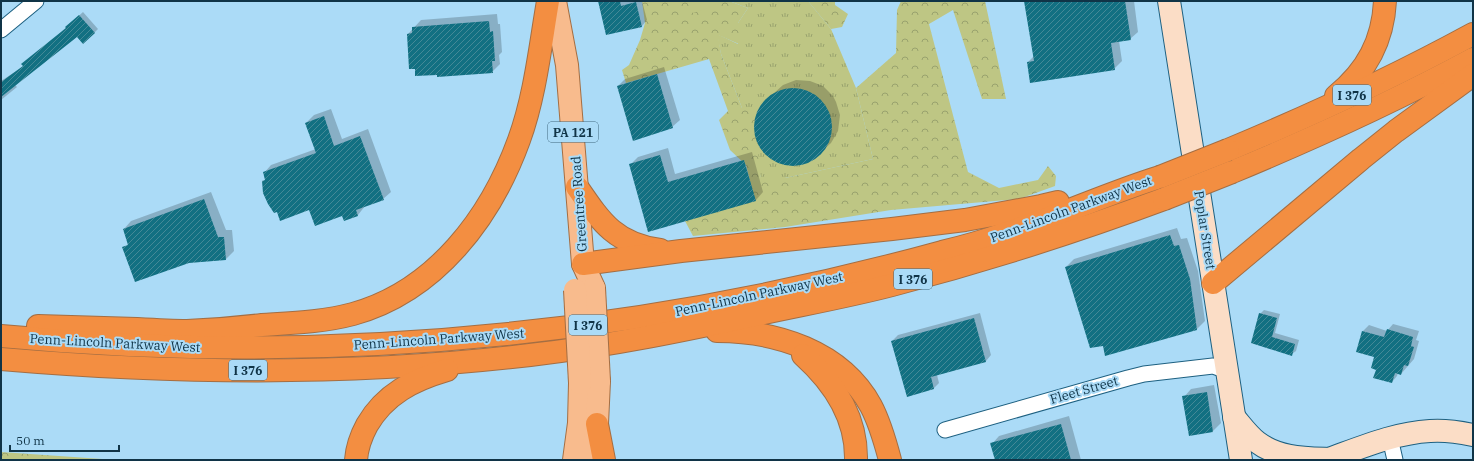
<svg xmlns="http://www.w3.org/2000/svg" width="1474" height="461" viewBox="0 0 1474 461" font-family="'IBM Plex Serif',serif">
<style>
.grass{fill:url(#grass-tufts)}
.forest{fill:url(#forest-crowns)}
.green{fill:#bec684}
.shadow{fill:#0003}
.building{fill:url(#building-hatch)}
.lines{fill:none;stroke-linecap:round;stroke-linejoin:round}
.minor-casing{stroke:#1d6081;stroke-width:17}
.secondary-casing{stroke:#1d6081;stroke-width:24}
.primary-casing{stroke:#a46e43;stroke-width:24}
.motorway-casing{stroke:#a46e43;stroke-width:24}
.minor{stroke:#fff;stroke-width:15}
.secondary{stroke:#fbddc6;stroke-width:22}
.primary{stroke:#f8bb8d;stroke-width:22}
.motorway{stroke:#f38e41;stroke-width:22}
.primary-bridge-casing{stroke:#a46e43;stroke-width:24;stroke-linecap:butt}
.motorway-bridge-casing{stroke:#a46e43;stroke-width:24;stroke-linecap:butt}
.primary-bridge{stroke:#f8bb8d;stroke-width:22}
.motorway-bridge{stroke:#f38e41;stroke-width:22}
.labels{text-anchor:middle;dominant-baseline:central;stroke-width:4;stroke-linejoin:round;paint-order:stroke}
.shield{fill:#abdbf7;stroke:#3e667c;stroke-width:1}
.shield-label{font-size:12px;font-weight:bold;fill:#103447}
.street-label{font-size:13px;fill:#103447;stroke:#abdbf7}
</style>
<defs>
<pattern id="grass-tufts" width="24" height="20" patternUnits="userSpaceOnUse"><rect width="24" height="20" fill="#bec684"/><path d="M3 7l-1-3M5 7V3M7 7l1-3M15 17l-1-3M17 17v-4M19 17l1-3" fill="none" stroke="#99a26e"/></pattern>
<pattern id="forest-crowns" width="20" height="18" patternUnits="userSpaceOnUse"><rect width="20" height="18" fill="#bec684"/><path d="M2 6a3 3 0 1 1 6 0M12 15a3 3 0 1 1 6 0" fill="none" stroke="#99a26e"/></pattern>
<pattern id="building-hatch" width="6" height="6" patternUnits="userSpaceOnUse"><rect width="6" height="6" fill="#127082"/><path d="M-1 1l2-2M0 6l6-6M5 7l2-2" fill="none" stroke="#448997"/></pattern>
</defs>
<rect width="100%" height="100%" fill="#abdbf7"/>
<path class="grass" d="M729,1h79l23,28 25,59 17,71 -88,19h-24l-19,-70 -21,-54 -4,-20 21,10v-21l10,-15z"/>
<g class="forest">
<path d="M642,1h87l19,7 -10,15 6,8 -5,13 -21,-9 3,19 21,54h17l-2,35 4,35h24l88,-19 -17,-71 40,-35 1,-43 4,-9h84l21,98h-24l-29,-89 -24,14 39,148 31,16 39,-8 10,-14 8,10 -1,10 -36,13 -128,11 -106,17 -92,9 -8,-15 68,-28 -7,-28 -16,-15 -11,-30 9,-9 -19,-52 -83,24 -4,-13 7,-5 11,-25 5,-17z"/>
<path d="M808,1h27v4l13,9 -6,13 -11,2z"/>
<path d="M1,452l116,8h-116z"/>
</g>
<path class="green" d="M687,1h40l-34,12z"/>
<g class="shadow">
<path d="M599,1h43l5,19 -5,6z"/>
<path d="M1025,1h109l4,31 -8,7 -11,2 3,20 -8,8 -86,-7 6,-6z"/>
<path d="M83,12l15,17 -4,4 -17,3 -62,49 2,2 -16,13v-19l23,-15z"/>
<path d="M497,14l1,10h2l2,28 -3,3 1,9 -8,8 -54,2 -23,-6 -7,-34 13,-14z"/>
<path d="M664,67l16,53 -8,7 -54,-41 7,-7z"/>
<path d="M796,80l14,1 13,5 10,10 3,6 4,13 -2,16 -7,12 -19,17 -13,5h-8l-13,-3 -12,-8 -9,-11 -2,-14 2,-14 7,-13 19,-17z"/>
<path d="M331,109l11,30 26,-10 23,63 -8,7 -18,7 -7,9 -13,5 -2,-6 -33,-5 -44,-30 -2,-6 7,-8 45,-16 -10,-26 8,-8z"/>
<path d="M668,148l7,26 77,-22 11,40 -7,8 -107,31 -19,-66 8,-8z"/>
<path d="M211,192l15,38h6l2,21 -8,8 -37,3 -65,-14 5,-5 -5,-14 7,-8z"/>
<path d="M1177,228l4,11 6,-1 11,33 7,50 -8,8 -92,26 -1,-10 -38,-78 8,-8z"/>
<path d="M1264,310l16,4 -5,19 24,7 -3,11 -4,3 -40,-11 8,-29z"/>
<path d="M980,313l11,42 -5,6 -49,14 2,8 -6,6 -41,-48 6,-6z"/>
<path d="M1393,324l26,7 -3,9 3,1 -5,18 -13,15 -3,-1 -1,3 -5,6 -15,-13 -2,-12 -12,-26 6,-6 18,6z"/>
<path d="M1214,385l7,38 -8,8 -29,-34 7,-8z"/>
<path d="M1069,416l12,44h-85l-4,-16 7,-8z"/>
</g>
<g class="building">
<path d="M598,1h22l1,5 15,-4 6,25 -36,8z"/>
<path d="M1024,1h101l6,39 -20,3 4,27 -85,13 -3,-21 7,-1z"/>
<path d="M79,15l16,18 -12,11 -6,-7 -76,60v-15l22,-16 -2,-2 45,-36 -1,-1z"/>
<path d="M489,21l1,11 3,-1 2,30h-3l1,12 -56,4v-2l-22,1v-7h-6l-2,-35 5,-1v-6z"/>
<path d="M657,74l16,54 -40,13 -16,-55z"/>
<circle cx="793" cy="127" r="39"/>
<path d="M324,116l10,30 26,-10 24,64 -28,10 2,6 -14,5 -2,-5 -27,10 -6,-16 -29,11 -3,-9 -3,1 -6,-9 -5,-11 -1,-12 3,-1 -2,-8 53,-19 -11,-30z"/>
<path d="M660,155l8,27 76,-22 12,41 -108,31 -19,-68z"/>
<path d="M204,199l14,38h6l2,23 -37,3 -54,19 -13,-35 6,-2 -5,-16z"/>
<path d="M1170,235l4,11 5,-1 11,34 7,51 -92,26 -2,-10 -13,2 -25,-81z"/>
<path d="M1259,313l18,5 -5,19 23,7 -3,12 -41,-13z"/>
<path d="M974,318l12,44 -55,15 3,12 -27,8 -16,-56z"/>
<path d="M1387,329l26,8 -2,9 3,1 -6,19 -4,-1 -3,10 -6,-2 -3,10 -19,-5 3,-8 -5,-2 3,-11 -18,-5 6,-21 22,6z"/>
<path d="M1207,392l6,40 -24,4 -7,-40z"/>
<path d="M1061,424l10,36h-76l-5,-17z"/>
</g>
<g class="lines">
<g class="minor-casing">
<g id="minor">
<path d="M1,30l35,-29"/>
<path d="M945,430l183,-52 16,-4 69,-8 14,5"/>
<path d="M1390,438l5,22"/>
</g>
</g>
<g class="secondary-casing">
<g id="secondary">
<path d="M1169,1l72,459"/>
<path d="M1234,417c7,8 14,18 23,25 21,16 47,16 72,17"/>
<path d="M1326,460c34,-12 68,-27 104,-29 14,-1 29,1 43,4"/>
</g>
</g>
<g class="primary-casing">
<g id="primary">
<path d="M555,1l12,64 16,199 11,24"/>
<path d="M574,460l5,-37 1,-40"/>
<path d="M592,460l5,-36 2,-43"/>
</g>
</g>
<g class="motorway-casing">
<g id="motorway">
<path d="M1336,96c31,-25 47,-55 49,-95"/>
<path d="M1228,150c84,-35 166,-73 245,-116"/>
<path d="M1232,172c82,-34 163,-71 241,-113"/>
<path d="M577,187c24,35 38,57 83,63"/>
<path d="M583,264l98,-13 211,-22 73,-9 76,-14 17,-4"/>
<path d="M1213,283l148,-124 35,-28 77,-56"/>
<path d="M38,326c33,1 66,2 99,3 17,1 34,2 50,2 25,-1 50,-3 75,-6 30,-2 61,-3 91,-11 83,-23 138,-97 166,-174 16,-44 21,-92 29,-139"/>
<path d="M717,331c59,0 124,20 154,75 9,17 14,35 19,54"/>
<path d="M1,336c319,30 632,1 941,-84 21,-5 42,-11 62,-18 53,-17 104,-41 156,-57"/>
<path d="M803,355c30,27 54,62 53,105"/>
<path d="M1,359c176,15 353,17 529,-4 79,-9 156,-25 234,-42 42,-9 86,-17 128,-28 92,-24 183,-53 272,-86"/>
<path d="M597,424l7,36"/>
<path d="M356,460c1,-13 5,-24 11,-35 18,-31 46,-45 80,-55"/>
</g>
</g>
<use href="#minor" class="minor"/>
<use href="#secondary" class="secondary"/>
<use href="#primary" class="primary"/>
<use href="#motorway" class="motorway"/>
<g class="primary-bridge-casing">
<g id="primary-bridge">
<path d="M594,288l5,93"/>
<path d="M575,290l5,93"/>
</g>
</g>
<g class="motorway-bridge-casing">
<g id="motorway-bridge">
<path d="M1160,177l68,-27"/>
<path d="M1164,199l68,-27"/>
</g>
</g>
<use href="#primary-bridge" class="primary-bridge"/>
<use href="#motorway-bridge" class="motorway-bridge"/>
</g>
<g class="labels">
<g class="shield">
<rect x="1333" y="85" width="38" height="20" rx="3"/>
<rect x="548" y="122" width="50" height="20" rx="3"/>
<rect x="894" y="269" width="38" height="20" rx="3"/>
<rect x="569" y="315" width="38" height="20" rx="3"/>
<rect x="229" y="360" width="38" height="20" rx="3"/>
</g>
<g class="shield-label">
<text x="1352" y="95">I 376</text>
<text x="573" y="132">PA 121</text>
<text x="913" y="279">I 376</text>
<text x="588" y="325">I 376</text>
<text x="248" y="370">I 376</text>
</g>
<g class="street-label">
<text transform="translate(579 204) rotate(-94)">Greentree Road</text>
<text transform="translate(1071 209) rotate(-20)">Penn-Lincoln Parkway West</text>
<text transform="translate(1205 230) rotate(81)">Poplar Street</text>
<text transform="translate(759 294) rotate(-12)">Penn-Lincoln Parkway West</text>
<text transform="translate(439 339) rotate(-4)">Penn-Lincoln Parkway West</text>
<text transform="translate(115 343) rotate(3)">Penn-Lincoln Parkway West</text>
<text transform="translate(1084 390) rotate(-16)">Fleet Street</text>
</g>
</g>
<rect width="1474" height="461" fill="none" stroke="#103447" stroke-width="4"/>
<path d="M10 445v6h109v-6" fill="none" stroke="#103447" stroke-width="2"/>
<text x="16" y="445" font-size="12" fill="#103447" stroke="#abdbf7" stroke-width="3" paint-order="stroke">50 m</text>
</svg>
